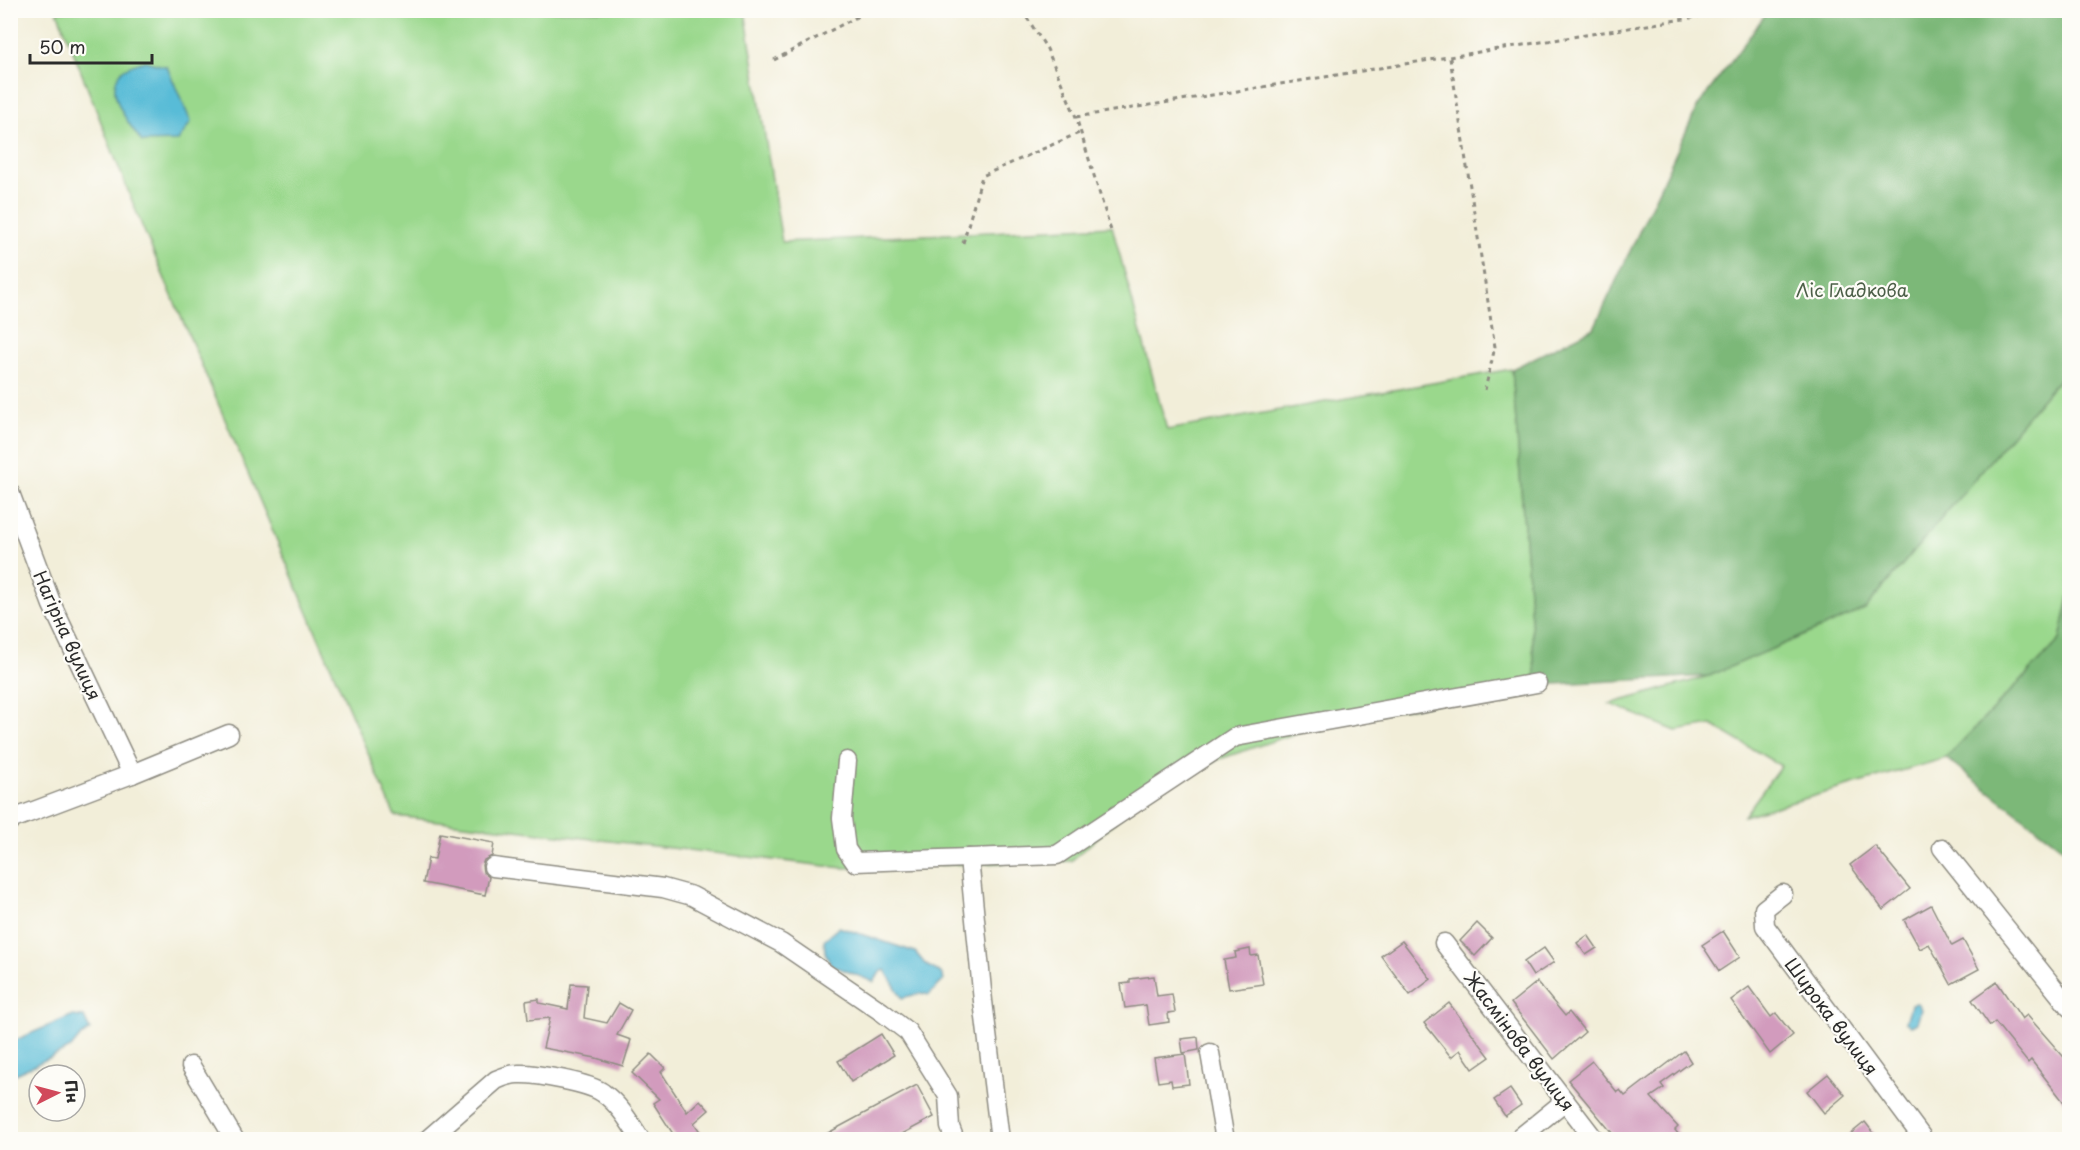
<svg xmlns="http://www.w3.org/2000/svg" width="2080" height="1150" viewBox="0 0 2080 1150" font-family="'Playpen Sans',sans-serif">
<style>
.green{fill:#9ad88c;stroke:#62825c;stroke-width:1.5}
.forest{fill:#7bb878;stroke:#537252;stroke-width:1.5}
.water{fill:#59bcd7;stroke:#427481;stroke-width:1.5}
.building{fill:#d29bbd}
.lines{fill:none;stroke-linecap:round;stroke-linejoin:round}
.minor-casing{stroke:#8e8c82;stroke-width:21}
.path{stroke:#8e8c82;stroke-width:3;stroke-dasharray:4.5 4.5;stroke-linecap:butt}
.minor{stroke:#fff;stroke-width:18}
.labels{text-anchor:middle;dominant-baseline:central;stroke-width:4.5;stroke-linejoin:round;paint-order:stroke}
.park-label{font-size:18px;fill:#4c5f48;stroke:#fdfcf7}
.street-label{font-size:18px;fill:#2b2b2b;stroke:#fdfcf7}
</style>
<rect width="100%" height="100%" fill="#fdfcf7"/>
<filter id="ink" filterUnits="userSpaceOnUse"><feTurbulence type="fractalNoise" baseFrequency=".0167" numOctaves="2"/><feDisplacementMap in="SourceGraphic" scale="12" xChannelSelector="R" yChannelSelector="G"/><feConvolveMatrix kernelMatrix="1 2 1 2 8 2 1 2 1" color-interpolation-filters="sRGB"/></filter>
<filter id="wash" filterUnits="userSpaceOnUse"><feTurbulence type="fractalNoise" baseFrequency=".008" numOctaves="4" result="noise"/><feDisplacementMap in="SourceGraphic" scale="24" xChannelSelector="R" yChannelSelector="G"/><feGaussianBlur stdDeviation="1.35" result="paint"/><feColorMatrix in="noise" values="0 0 0 0 0 0 0 0 0 0 0 0 0 0 0 0 0 1.4 0 .05"/><feComposite in="paint" operator="in"/></filter>
<g filter="url(#wash)">
<rect width="100%" height="100%" fill="#f2eed9"/>
<g class="green">
<path d="M57,11h688l37,231 330,-16 55,204 345,-61 24,316 -213,39 -159,54 -93,83 -228,7 -448,-52 -253,-590z"/>
<path d="M2069,367l1,229 -10,44 -114,118 -202,58 37,-50 -69,-41 -36,6 -66,-27 99,-28 156,-67z"/>
</g>
<g class="forest">
<path d="M1768,11h301v356l-204,242 -156,67 -173,9 -24,-316 82,-41 104,-222z"/>
<path d="M2069,596v257l-123,-95 114,-118z"/>
</g>
<g class="water">
<path d="M145,61l22,6 24,55 -13,19 -36,1c-12,-17 -41,-51 -19,-72 5,-4 16,-7 22,-9z"/>
<path d="M839,927l76,25 11,13 15,8 3,7 -15,15 -8,-2 -19,5 -17,-28 -5,2 -6,10 -43,-17 -6,-13 -1,-12z"/>
<path d="M1916,1003l3,1 2,6 -4,13 -6,3 -5,-4 5,-17z"/>
<path d="M71,1016l13,1 6,13 -10,7 -9,11 -60,28v-34z"/>
</g>
<g id="blocks">
<g class="building">
<path d="M440,833l54,10 -2,13 -8,4 -2,5 1,7 6,5 -4,18 -62,-12 5,-25 7,1z"/>
<path d="M1875,846l35,43 -27,21 -33,-45z"/>
<path d="M1931,905l21,41 11,-6 16,29 -28,15 -22,-40 -9,5 -16,-29z"/>
<path d="M1477,923l15,15 -17,18 -15,-15z"/>
<path d="M1723,931l17,26 -21,14 -17,-26z"/>
<path d="M1588,935l9,13 -11,7 -9,-12z"/>
<path d="M1402,941l29,38 -21,16 -29,-39z"/>
<path d="M1544,948l10,14 -21,14 -9,-14z"/>
<path d="M1250,949l1,7 7,-1 5,29 -34,5 -5,-29 12,-2 -1,-6z"/>
<path d="M1154,976l3,20 15,-2 3,18 -7,1 1,9 -20,3 -3,-20 -21,3 -4,-24 9,-1v-4z"/>
<path d="M1537,982l28,34 4,-4 16,20 -31,27 -43,-56z"/>
<path d="M1997,982l25,37 5,-4 43,49v46l-39,-50 -3,3 -33,-41 -5,4 -18,-26z"/>
<path d="M571,984l16,1 -3,33 23,5 12,-20 12,7 -14,25 14,5 -8,26 -27,-8 -53,-10 7,-30 -22,2 -2,-19 13,-2v4l29,6z"/>
<path d="M1749,987l22,30 5,-4 17,22 -23,19 -39,-54z"/>
<path d="M1449,1003l41,54 -17,12 -13,-19 -9,7 -27,-34z"/>
<path d="M881,1034l13,21 -43,27 -13,-21z"/>
<path d="M1198,1037l1,13 -16,3 -2,-14z"/>
<path d="M1684,1051l7,11 -30,22 3,4 -13,9 27,30 -3,3 8,10h-65l-50,-60 24,-19 25,31 3,-2 5,6z"/>
<path d="M651,1054l14,14 -4,4 26,40 13,-12 9,10 -15,13 12,17h-29l-24,-37 6,-4 -27,-26z"/>
<path d="M1185,1054l4,30 -17,2 -1,-6 -13,2 -4,-24z"/>
<path d="M1828,1074l17,21 -21,18 -17,-22z"/>
<path d="M917,1085l17,32 -43,23h-76z"/>
<path d="M1510,1089l11,16 -16,11 -11,-16z"/>
<path d="M1865,1122l14,18h-36z"/>
</g>
</g>
</g>
<g filter="url(#ink)">
<use href="#blocks" fill-opacity="0" stroke="#8e8c82" stroke-width="1.5"/>
<g class="lines">
<g class="minor-casing">
<g id="minor">
<path d="M10,493l42,112 80,169"/>
<path d="M847,761l-5,57 4,31 9,13 202,-7 178,-118 302,-54"/>
<path d="M10,820l122,-46 97,-40"/>
<path d="M1942,848l128,160"/>
<path d="M969,858l14,143 17,139"/>
<path d="M493,867l170,21 29,8 89,47 101,69 26,20 40,64 2,31 5,13"/>
<path d="M1783,894l-19,15 1,17 159,214"/>
<path d="M1444,943l151,197"/>
<path d="M1210,1053l15,87"/>
<path d="M191,1066l44,74"/>
<path d="M427,1140l69,-60c7,-3 14,-6 22,-6 17,-1 72,9 85,19 17,12 27,30 38,47"/>
<path d="M1517,1140l48,-39"/>
</g>
</g>
<g class="path">
<path d="M1022,10l25,39 29,68 36,117"/>
<path d="M1450,58l45,289 -10,43"/>
<path d="M774,60l96,-50"/>
<path d="M1076,117l664,-107"/>
<path d="M963,243l19,-67 99,-44"/>
</g>
<use href="#minor" class="minor"/>
</g>
</g>
<g class="labels">
<g class="park-label">
<text x="1852" y="289">Ліс Гладкова</text>
</g>
<g class="street-label">
<text transform="translate(68 635) rotate(66)">Нагірна вулиця</text>
<text transform="translate(1832 1016) rotate(53)">Широка вулиця</text>
<text transform="translate(1520 1041) rotate(53)">Жасмінова вулиця</text>
</g>
</g>
<rect width="2080" height="1150" fill="none" stroke="#fdfcf7" stroke-width="36"/>
<g transform="translate(57 1093) rotate(84)"><circle r="28" fill="#fdfcf7" stroke="#a9a8a5" stroke-width="1.5"/>
<path d="M0-4.5L10 22L0 15L-10 22Z" fill="#d1495b"/>
<text y="-9" font-size="16" font-weight="bold" text-anchor="middle" fill="#2b2b2b">Пн</text>
</g>
<path d="M30 54v9h122v-9" fill="none" stroke="#2b2b2b" stroke-width="3"/>
<text x="39" y="54" font-size="18" fill="#2b2b2b" stroke="#fdfcf7" stroke-width="4.5" paint-order="stroke">50 m</text>
</svg>
